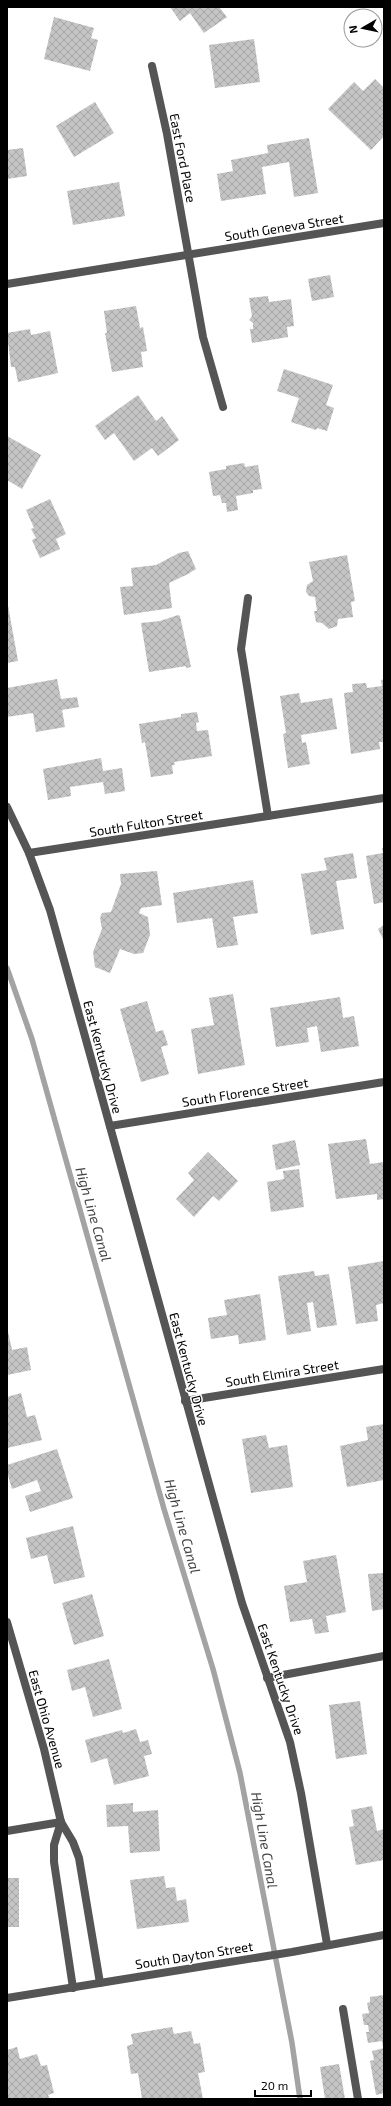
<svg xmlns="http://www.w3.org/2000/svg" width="391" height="2106" viewBox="0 0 391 2106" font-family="'Exo 2',sans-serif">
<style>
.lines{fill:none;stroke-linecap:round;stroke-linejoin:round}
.stream{stroke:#a3a3a3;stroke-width:5.5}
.building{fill:url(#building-cross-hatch)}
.minor{stroke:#555;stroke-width:8}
.tertiary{stroke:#555;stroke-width:8}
.labels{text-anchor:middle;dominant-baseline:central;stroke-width:3;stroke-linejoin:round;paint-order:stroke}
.street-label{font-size:13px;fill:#000;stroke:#fff}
.water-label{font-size:14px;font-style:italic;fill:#444;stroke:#fff}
</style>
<defs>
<pattern id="building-cross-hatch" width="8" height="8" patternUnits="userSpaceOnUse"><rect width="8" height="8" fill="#c4c4c4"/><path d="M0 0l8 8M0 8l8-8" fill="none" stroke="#a7a7a7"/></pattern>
</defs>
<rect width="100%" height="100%" fill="#fff"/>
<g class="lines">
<path class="stream" d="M7,968l25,71 132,470 49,160 27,104 52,270 8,56"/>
</g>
<g class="building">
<path d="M170,7h49l8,10 -23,16 -14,-20 -10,8z"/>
<path d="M54,17l40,11 -3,10 7,2 -8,31 -46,-12z"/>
<path d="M254,39l6,43 -45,6 -6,-43z"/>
<path d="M375,79l9,9v48l-13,14 -43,-41 26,-27 9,9z"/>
<path d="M95,102l19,31 -40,24 -18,-31z"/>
<path d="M309,138l9,55 -24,4 -5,-35 -27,5 4,27 -45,7 -4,-27 16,-3 -2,-11 37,-7 -1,-8z"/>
<path d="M23,148l4,28 -20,3v-29z"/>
<path d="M119,182l6,34 -52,9 -6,-34z"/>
<path d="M330,275l4,22 -22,4 -4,-22z"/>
<path d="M268,296l1,6 22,-3 3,27 -7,1 1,10 -36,6 -2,-14h3v-6l-4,-3 3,-4 -3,-18z"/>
<path d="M136,306l4,22 3,-1 4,24 -6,1 2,15 -31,5 -7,-39h2l-3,-22z"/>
<path d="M30,329l1,6 19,-4 8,42 -40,9 -3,-15h-4l-4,-34z"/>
<path d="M284,369l49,16 -7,20 8,3 -7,23 -10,-3 -1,2 -25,-8 8,-24 -22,-7z"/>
<path d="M138,395l18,26 6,-5 17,24 -21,16 -6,-8 -18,13 -20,-28 -9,7 -10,-14z"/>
<path d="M7,436l34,19 -19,34 -15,-9z"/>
<path d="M244,463l1,4 13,-2 4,24 -9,1v3l-17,3 2,14 -11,2 -1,-9h-4l-2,-8 -7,1 -4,-24 17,-3v-3z"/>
<path d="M50,499l16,35 -10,5 4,10 -20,9 -8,-18 4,-2 -5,-9 3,-1 -8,-18z"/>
<path d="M188,551l8,18 -8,5 -19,9 3,25 -48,7 -4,-28 13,-1 -2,-18 25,-3 23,-12z"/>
<path d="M347,555l8,46 -4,1 2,15 -15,2 -1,7 -8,3 -7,-6 -6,-1 -2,-11h3l-2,-14 -6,-1 -3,-4 1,-7 6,-4 -4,-19z"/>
<path d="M7,600l11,61 -11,2z"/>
<path d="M178,615l2,1 11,51 -5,1v-2l-37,6 -8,-49 19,-2z"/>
<path d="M57,679l4,20 16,-2 2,10 -17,3 3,17 -29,5 -3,-19 -26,4v-29z"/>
<path d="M384,679v63h-5l1,7 -29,5 -7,-61 9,-1 -1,-8 14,-1 1,5 15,-2 -1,-6z"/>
<path d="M299,693l2,10 31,-5 5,31 -36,6 1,8 4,-1 4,22 -22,4 -5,-34 3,-1 -6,-37z"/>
<path d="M197,712l2,10 -3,1 1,8 11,-1 4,26 -38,6 1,3h-3l1,9 -22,3 -6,-35 -3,1 -3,-19 42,-7v-3z"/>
<path d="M101,758l2,13 19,-3 3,23 -20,3 -2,-12 -33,5 1,9 -23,4 -5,-31z"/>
<path d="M382,848h2v54l-10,2 -8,-48 17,-3z"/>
<path d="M353,853l4,25 -21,3 8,48 -33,6 -10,-61 26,-4 -3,-12z"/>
<path d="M157,871l5,34 -21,3 -2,5 9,4 2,18 -7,18 -9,1 -14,-5 -10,24 -15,-6 -2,-15 9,-23 -2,-11 2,-5 9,-1 10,-28 -1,-10z"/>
<path d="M253,880l5,33 -25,4 5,28 -21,3 -5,-30 -35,5 -4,-30z"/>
<path d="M384,925v16l-6,-12z"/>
<path d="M233,994l12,71 -47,9 -7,-45 23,-4 -5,-27z"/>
<path d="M340,997l3,21 11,-2 5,30 -38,6 -4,-26 -10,2 2,14 -33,5 -6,-39z"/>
<path d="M147,1001l9,31 7,-2 5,15 -7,2 8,27 -28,8 -21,-73z"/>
<path d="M366,1139l4,25 14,-2v37l-7,1v-6l-41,5 -8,-55z"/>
<path d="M295,1140l5,25 -24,5 -4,-25z"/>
<path d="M208,1152l30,29 -19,20 -6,-5 -19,21 -18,-18 18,-19 -6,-7z"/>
<path d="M299,1169l5,38 -33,5 -4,-30 17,-3 -1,-8z"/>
<path d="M384,1261v42l-8,2 2,16 -22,3 -8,-57z"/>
<path d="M314,1271l1,5 14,-2 8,51 -20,3 -4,-26 -6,1 4,28 -24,4 -9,-59z"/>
<path d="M260,1294l6,46 -27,4 -1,-9 -27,4 -3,-21 19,-3 -3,-15z"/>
<path d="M7,1327l5,23 15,-3 4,23 -24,5z"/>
<path d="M21,1393l6,24 8,-2 7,25 -35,8v-51z"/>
<path d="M384,1424v56l-37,7 -7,-41 28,-6 -2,-13z"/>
<path d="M266,1435l3,13 18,-3 6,42 -42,6 -9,-54z"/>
<path d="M57,1449l16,49 -43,14 -5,-16 16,-5 -4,-11 -25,9 -5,-17v-7z"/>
<path d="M73,1526l12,51 -31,7 -7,-29 -16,4 -5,-21z"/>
<path d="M336,1555l10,57 -20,4 3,16 -14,2 -3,-15 -22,3 -6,-36 23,-4 -4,-21z"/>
<path d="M384,1573v36l-12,2 -4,-37z"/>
<path d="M92,1594l12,42 -30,9 -12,-42z"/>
<path d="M109,1659l13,50 -29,8 -8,-30 -13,4 -5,-21z"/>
<path d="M360,1701l7,53 -31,5 -7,-54z"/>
<path d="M136,1729l4,13 8,-2 4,14 -8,2 5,20 -35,9 -7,-27 -16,5 -6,-23 37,-10 1,3z"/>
<path d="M133,1803v9l25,-2 2,41 -30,2 -2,-27 -21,1 -1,-22z"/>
<path d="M372,1806l5,25 7,-2v31l-28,5 -7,-38 5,-1 -3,-16z"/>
<path d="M164,1876l2,12 9,-1 2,14 9,-2 3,23 -52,7 -7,-49z"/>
<rect x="7" y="1878" width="12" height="49"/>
<path d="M384,1995v53h-1l-1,-7 -14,2 -2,-11h3l-1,-7h-4l-2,-11 7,-1 -2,-10 3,-1v-5z"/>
<path d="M172,2027l2,7 17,-3 3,13 6,-1 5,29 -7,1 5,26h-61l-4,-26 -7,1 -4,-28 6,-2 -2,-10z"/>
<path d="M17,2047l3,12 17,-5 4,12 6,-1 7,28 -6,2 2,4h-43v-49z"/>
<path d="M384,2048v45l-8,2 -6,-34 4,-1 -2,-9z"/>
<path d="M339,2064l6,35h-20l-5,-32z"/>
</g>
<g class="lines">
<g class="minor">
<path d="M152,66l15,68 36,203 20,70"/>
<path d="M7,284l377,-61"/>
<path d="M248,598l-7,51 27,167"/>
<path d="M7,807l22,46 21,57 192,693 48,139 11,51 26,151"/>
<path d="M29,853l355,-55"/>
<path d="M110,1126l274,-44"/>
<path d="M185,1401l199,-32"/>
<path d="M7,1622l37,127 17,73 12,20 6,16 21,125"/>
<path d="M267,1678l117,-22"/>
<path d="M61,1822l-7,23v17l19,126"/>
<path d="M7,1831l54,-9"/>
<path d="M343,2009l15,90"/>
</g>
<path class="tertiary" d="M7,1998l285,-46 92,-17"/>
</g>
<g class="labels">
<g class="street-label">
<text transform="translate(183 158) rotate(79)">East Ford Place</text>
<text transform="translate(284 227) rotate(-9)">South Geneva Street</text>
<text transform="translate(146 823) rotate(-9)">South Fulton Street</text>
<text transform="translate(103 1057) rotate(75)">East Kentucky Drive</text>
<text transform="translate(245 1092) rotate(-9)">South Florence Street</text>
<text transform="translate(189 1369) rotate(75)">East Kentucky Drive</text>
<text transform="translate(282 1373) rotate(-9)">South Elmira Street</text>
<text transform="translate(281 1679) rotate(71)">East Kentucky Drive</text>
<text transform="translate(47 1719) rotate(74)">East Ohio Avenue</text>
<text transform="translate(194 1955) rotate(-9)">South Dayton Street</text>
</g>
<g class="water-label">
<text transform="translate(94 1214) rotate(74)">High Line Canal</text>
<text transform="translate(183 1526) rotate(74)">High Line Canal</text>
<text transform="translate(265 1840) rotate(80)">High Line Canal</text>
</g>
</g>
<rect width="391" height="2106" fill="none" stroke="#000000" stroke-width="16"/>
<g transform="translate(363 28) rotate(261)"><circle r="19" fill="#ffffff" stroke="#999999"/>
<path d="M0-3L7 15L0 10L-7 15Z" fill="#000000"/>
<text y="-6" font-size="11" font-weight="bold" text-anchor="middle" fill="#000000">N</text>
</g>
<path d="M255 2090v6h56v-6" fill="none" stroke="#000000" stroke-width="2"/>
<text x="261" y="2090" font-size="12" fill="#000000" stroke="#ffffff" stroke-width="3" paint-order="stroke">20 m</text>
</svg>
